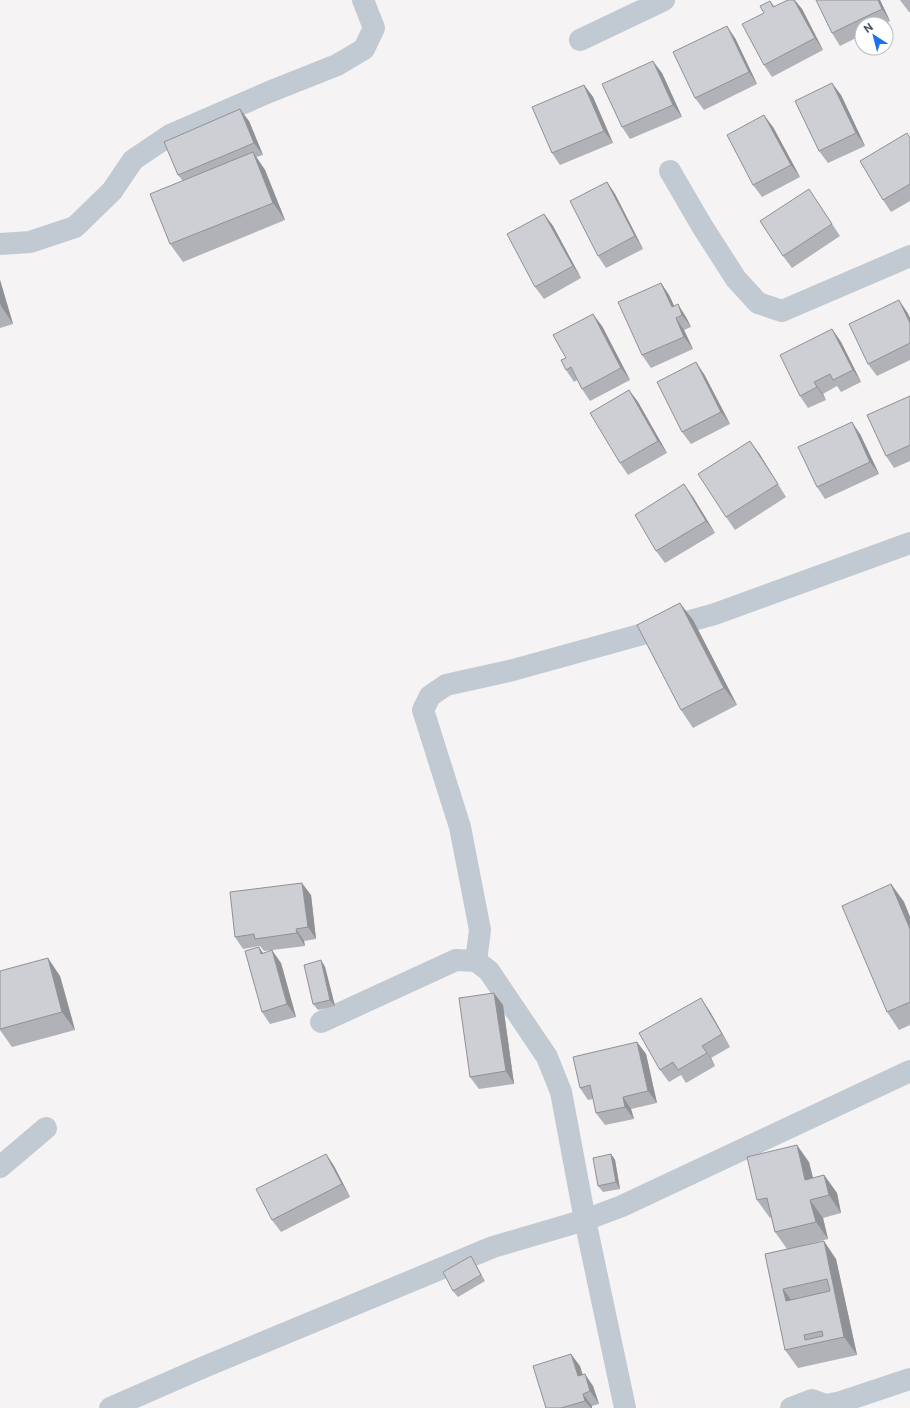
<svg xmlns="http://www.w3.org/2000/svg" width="910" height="1408" viewBox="0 0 910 1408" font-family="Commissioner,sans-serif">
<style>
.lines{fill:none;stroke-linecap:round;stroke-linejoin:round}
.minor{stroke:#c1cad2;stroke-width:22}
.wall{fill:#b0b2b7}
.shaded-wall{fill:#909195}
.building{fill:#cdcfd5;stroke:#909195;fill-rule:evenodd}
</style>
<rect width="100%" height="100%" fill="#f5f3f3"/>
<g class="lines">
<g class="minor">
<path d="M580,40l84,-40"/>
<path d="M670,171l32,55 34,53 22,24 24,8 128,-55"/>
<path d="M0,244l30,-2 45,-15 37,-36 21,-31 37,-25 99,-43 68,-27 27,-16 10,-21 -11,-28"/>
<path d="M476,961l4,-31 -20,-103 -37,-117 7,-14 16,-11 67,-15 202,-56 195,-71"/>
<path d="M0,1167l46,-39"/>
<path d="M110,1408l94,-41 289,-120 92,-27 -24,-128 -14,-35 -58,-86 -13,-10 -20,-1 -135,62"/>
<path d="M625,1408l-40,-188 37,-14 288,-135"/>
<path d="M791,1408l21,-8 14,5 15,-3 69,-23"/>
</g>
</g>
<g class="wall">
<path d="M788,0h7l7,9 21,41 -51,27 -8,-12v-52l6,-12 5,6z"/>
<path d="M880,0l10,21 -5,3h-23v11l-22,11 -8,-13z"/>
<path d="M900,0h10v12h-1z"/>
<path d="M735,38l22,46 -53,26 -9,-12z"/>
<path d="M662,73l20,44 -52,22 -8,-12z"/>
<path d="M584,85l9,12 20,46 -53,22 -8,-12z"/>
<path d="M841,95l24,51 -37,17 -9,-12z"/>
<path d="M249,121l14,34 -7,2 9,13 20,50 -102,42 -13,-18 13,-63 -5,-6z"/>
<path d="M773,127l27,50 -38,20 -9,-12z"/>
<path d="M910,137v64l-19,11 -8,-12z"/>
<path d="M607,182l8,12 28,55 -37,19 -8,-12z"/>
<path d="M817,201l23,35 -48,32 -9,-12z"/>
<path d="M544,214l9,12 28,52 -37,21 -9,-12z"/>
<path d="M0,280l13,44 -13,4z"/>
<path d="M661,283l8,12 5,11 12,11 5,10 -7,3 9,19 -42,19 -9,-13z"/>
<path d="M907,312l3,6v42l-33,16 -9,-12z"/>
<path d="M602,326l28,54 -40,21 -8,-12 -5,-9 -3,2 -8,-12v-12z"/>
<path d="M832,329l9,13 20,40 -20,10 -4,-6 -14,8 3,6 -18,8 -8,-12z"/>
<path d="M704,374l26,50 -39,20 -9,-12z"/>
<path d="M629,390l9,12 29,51 -39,22 -8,-12z"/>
<path d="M910,396v65l-16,7 -8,-12z"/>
<path d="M860,434l19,40 -54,25 -8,-12z"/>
<path d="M759,453l27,44 -51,33 -9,-13z"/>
<path d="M693,497l22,36 -50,30 -9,-12z"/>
<path d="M693,620l44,85 -44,23 -12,-18z"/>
<path d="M891,884l13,18 6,15v108l-11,5 -12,-18z"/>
<path d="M311,895l5,44 -12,2 1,5 -41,5 -4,-5 -17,3 -8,-12z"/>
<path d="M263,953l18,10 15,54 -26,7 -8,-12z"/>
<path d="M321,960l4,7 10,39 -17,4 -5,-6z"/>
<path d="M0,971l60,5 15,54 -63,17 -12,-17z"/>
<path d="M503,1005l11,79 -35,5 -9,-12z"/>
<path d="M709,1010l21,37 -19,11 4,8 -29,17 -5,-8 -12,7 -9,-12z"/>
<path d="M637,1042l9,12 11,49 -26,6 3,10 -29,6 -9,-12 -3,-14 -5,1 -8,-12z"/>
<path d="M326,1154l8,12 16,31 -69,35 -9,-12z"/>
<path d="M611,1154l4,6 5,29 -17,3 -5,-6z"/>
<path d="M809,1162l4,16 11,-3 13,18 4,20 -18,5 5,21 -23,6 31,14 21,96 -59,13 -13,-18 -20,-96 22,-5 -12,-17 -4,-15 -1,1 -13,-18z"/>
<path d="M475,1263l10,18 -27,16 -5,-6z"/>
<path d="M580,1366l2,9 11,11 6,18 -7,2v2h-46z"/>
</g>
<g class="shaded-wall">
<path d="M794,0l8,9 21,41 -8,-12z"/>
<path d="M878,0h2l10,21 -8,-12z"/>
<path d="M727,26l8,12 22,46 -8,-12z"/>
<path d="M653,61l9,12 20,44 -9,-12z"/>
<path d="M832,83l9,12 24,51 -9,-13z"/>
<path d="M584,85l9,12 20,46 -9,-12z"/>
<path d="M240,109l9,12 14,34 -9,-12z"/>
<path d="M764,115l9,12 27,50 -9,-12z"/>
<path d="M253,152l12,18 20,50 -12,-17z"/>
<path d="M607,182l8,12 28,55 -8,-13z"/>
<path d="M544,214l9,12 28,52 -8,-12z"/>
<path d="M0,280l13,44 -12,-18 -1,-3z"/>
<path d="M661,283l8,12 10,21 -7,-9z"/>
<path d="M899,300l8,12 3,6v5z"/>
<path d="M678,304l8,13 5,10 -9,-12z"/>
<path d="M593,314l9,12 28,54 -9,-12z"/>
<path d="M676,318l8,12 9,19 -9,-12z"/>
<path d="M832,329l9,13 20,40 -8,-12z"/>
<path d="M696,362l8,12 26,50 -9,-12z"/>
<path d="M814,382l9,12 3,6 -9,-13z"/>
<path d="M629,390l9,12 29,51 -9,-12z"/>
<path d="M852,422l8,12 19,40 -9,-12z"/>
<path d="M750,441l9,12 27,44 -8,-13z"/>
<path d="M684,484l9,13 22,36 -9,-12z"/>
<path d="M680,603l13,17 44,85 -13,-17z"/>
<path d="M302,883l9,12 5,44 -8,-12z"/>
<path d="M891,884l13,18 6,15v12z"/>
<path d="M296,929l8,12 1,5 -8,-13z"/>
<path d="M259,947l8,12 -6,-5z"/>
<path d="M272,950l9,13 15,54 -9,-13z"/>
<path d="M48,958l12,18 15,54 -13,-18z"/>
<path d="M321,960l4,7 10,39 -5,-6z"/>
<path d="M494,993l9,12 11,79 -8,-13z"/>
<path d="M701,998l8,12 21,37 -8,-13z"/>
<path d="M637,1042l9,12 11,49 -9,-12z"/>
<path d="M702,1046l9,12 4,8 -8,-13z"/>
<path d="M623,1097l8,12 3,10 -9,-12z"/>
<path d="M797,1145l12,17 9,36 -13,-18z"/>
<path d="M326,1154l8,12 16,31 -8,-13z"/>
<path d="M611,1154l4,6 5,29 -4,-7z"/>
<path d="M824,1175l13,18 4,20 -12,-18z"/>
<path d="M810,1200l13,18 5,21 -12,-17z"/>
<path d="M824,1241l12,18 21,96 -13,-18z"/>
<path d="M783,1289l13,17 -10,-5z"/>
<path d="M571,1354l9,12 7,22 -9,-12z"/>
<path d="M585,1374l8,12 6,18 -9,-13z"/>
<path d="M583,1394l9,12v2h-1l-6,-7z"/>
</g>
<g class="building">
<path d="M788,0h6l21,38 -51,27 -22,-41 22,-11 -4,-7 10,-5 3,6z"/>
<path d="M816,0h62l4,9 -50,24z"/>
<path d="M727,26l22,46 -54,26 -22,-46z"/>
<path d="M653,61l20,44 -51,22 -20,-43z"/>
<path d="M832,83l24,50 -37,18 -24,-50z"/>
<path d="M584,85l20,46 -52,22 -20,-46z"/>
<path d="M240,109l14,34 -76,32 -14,-33z"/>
<path d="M764,115l27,50 -38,20 -26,-50z"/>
<path d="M907,133l3,5v46l-27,16 -23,-39z"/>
<path d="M253,152l20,51 -103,41 -20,-50z"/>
<path d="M607,182l28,54 -37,20 -28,-55z"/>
<path d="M809,189l23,35 -49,32 -23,-35z"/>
<path d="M544,214l29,52 -38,21 -28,-53z"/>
<path d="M661,283l11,24 6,-3 4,11 -6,3 8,19 -42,18 -24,-53z"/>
<path d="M899,300l11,23v20l-42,21 -19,-40z"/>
<path d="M593,314l28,54 -39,21 -11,-22 -5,3 -5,-10 5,-2 -13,-23z"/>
<path d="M832,329l21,41 -20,10 -3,-6 -16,8 3,5 -17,9 -20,-41z"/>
<path d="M696,362l25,50 -39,20 -25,-50z"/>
<path d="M629,390l29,51 -38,22 -30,-50z"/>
<path d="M910,396v49l-24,11 -19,-41z"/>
<path d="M852,422l18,40 -53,25 -19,-40z"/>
<path d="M750,441l28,43 -52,33 -28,-43z"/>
<path d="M684,484l22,37 -50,30 -21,-36z"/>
<path d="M680,603l44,85 -43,22 -44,-85z"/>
<path d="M302,883l6,44 -12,2 1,4 -42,6 -1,-5 -19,3 -5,-45z"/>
<path d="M891,884l19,45v73l-23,10 -45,-106z"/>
<path d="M259,947l2,7 11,-4 15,54 -25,8 -17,-61z"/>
<path d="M48,958l14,54 -62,17v-58z"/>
<path d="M321,960l9,40 -17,4 -9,-39z"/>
<path d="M494,993l12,78 -36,6 -11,-79z"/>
<path d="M701,998l21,36 -20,12 5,7 -29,17 -5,-8 -13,8 -21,-37z"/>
<path d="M637,1042l11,49 -25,6 2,10 -29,6 -6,-28 -10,3 -7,-31z"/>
<path d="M797,1145l8,35 19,-5 5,20 -19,5 6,22 -41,10 -8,-34 -10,2 -10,-43z"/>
<path d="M326,1154l16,30 -70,36 -16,-31z"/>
<path d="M611,1154l5,28 -18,4 -5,-28z"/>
<path d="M824,1241l20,96 -59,13 -20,-96zM827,1279l3,12 -44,10 -3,-12zM822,1331l1,5 -18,4 -1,-5z"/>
<path d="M471,1256l10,19 -28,16 -10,-19z"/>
<path d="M571,1354l7,22 7,-2 5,17 -7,3 2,7 -24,7h-15l-13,-42z"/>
</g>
<g transform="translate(874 36) rotate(324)"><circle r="19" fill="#ffffff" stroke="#b7bbc0"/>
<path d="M0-3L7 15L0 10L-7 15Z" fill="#1a73e8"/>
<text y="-6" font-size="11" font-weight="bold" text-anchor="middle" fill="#4a5661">N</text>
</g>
</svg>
